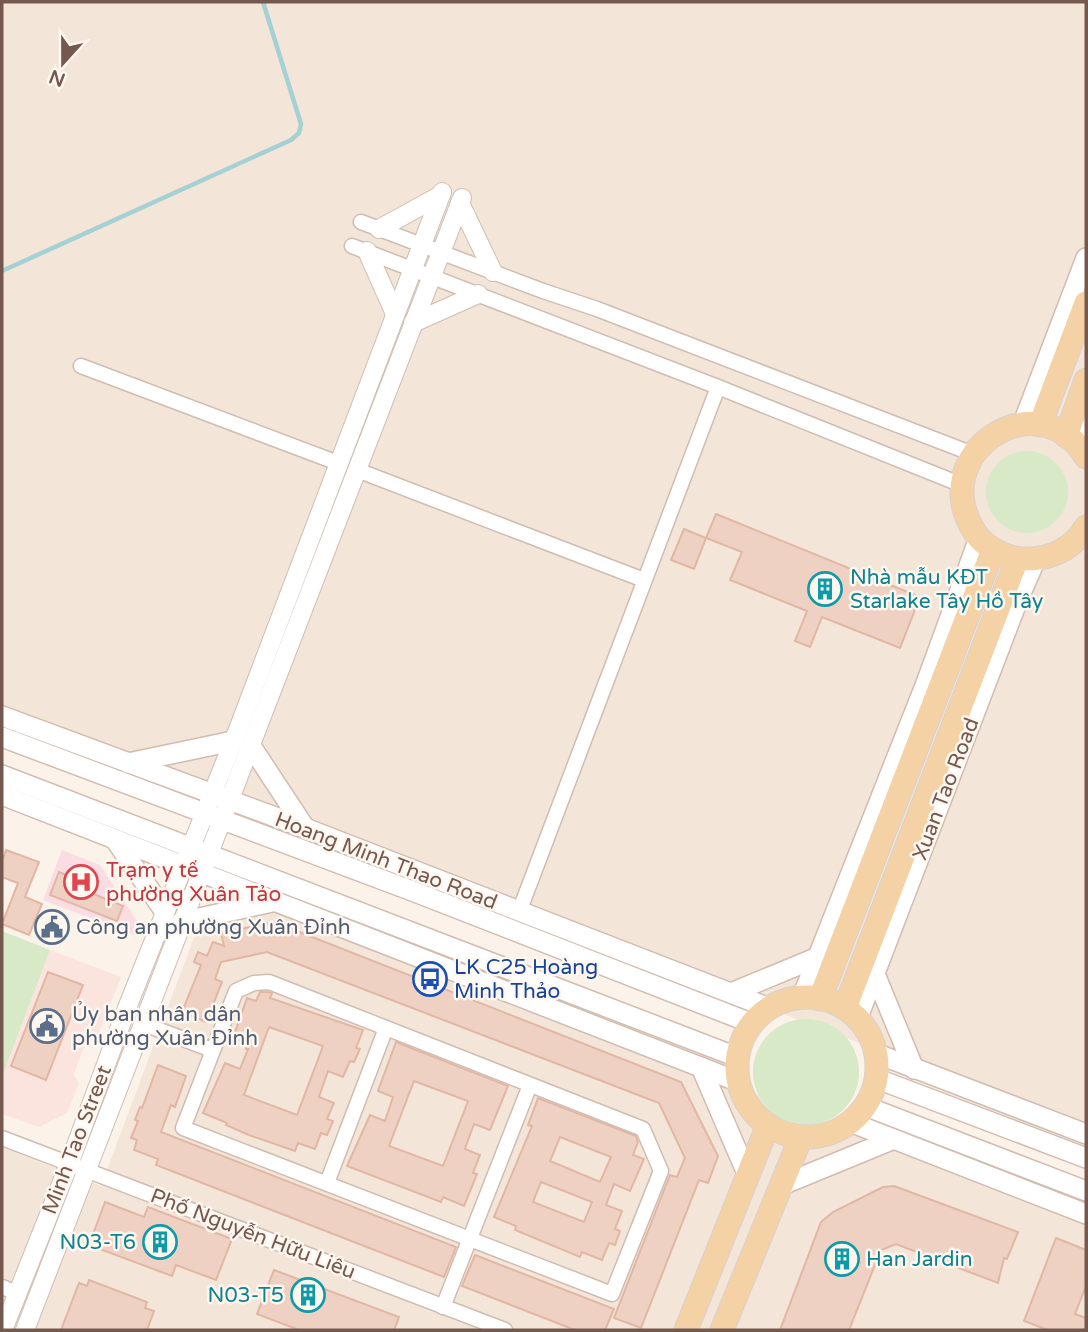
<svg xmlns="http://www.w3.org/2000/svg" width="1088" height="1332" viewBox="0 0 1088 1332" font-family="'Varela Round',sans-serif">
<style>
.residential{fill:#f3e5d8}
.commercial{fill:#fbe4de}
.medical{fill:#f9dde2}
.green{fill:#d8e9c8}
.lines{fill:none;stroke-linecap:round;stroke-linejoin:round}
.stream{stroke:#a5d1d5;stroke-width:4.5}
.building{fill:#efd1c3;stroke:#e1b7a4;stroke-width:2;fill-rule:evenodd}
.minor-casing{stroke:#cfbdb2;stroke-width:17}
.tertiary-casing{stroke:#cfbdb2;stroke-width:20}
.secondary-casing{stroke:#d2bcb0;stroke-width:22}
.primary-casing{stroke:#d8d1cd;stroke-width:25}
.minor{stroke:#fff;stroke-width:14}
.tertiary{stroke:#fff;stroke-width:18}
.secondary{stroke:#fff;stroke-width:19}
.primary{stroke:#f5d2a6;stroke-width:23}
.labels{text-anchor:middle;dominant-baseline:central;stroke-width:5;stroke-linejoin:round;paint-order:stroke}
.culture-label{font-size:21px;fill:#0d838f;stroke:#fef7f0;text-anchor:start}
.street-label{font-size:21px;fill:#75594e;stroke:#fef7f0}
.health-label{font-size:21px;fill:#be3a42;stroke:#fef7f0;text-anchor:start}
.service-label{font-size:21px;fill:#4e5e75;stroke:#fef7f0;text-anchor:start}
.transit-label{font-size:21px;fill:#164399;stroke:#fef7f0;text-anchor:start}
</style>
<rect width="100%" height="100%" fill="#fbf3e9"/>
<g class="residential">
<path d="M2,2h1084v1128l-1084,-416z"/>
<path d="M214,884l872,339v107h-1084v-183l99,39z"/>
</g>
<path class="commercial" d="M50,950l71,27 -26,65 -8,-3 -13,35 5,9 -12,30 -28,14 -37,-13v-37z"/>
<path class="medical" d="M62,850l38,15 41,62 -4,9 -94,-36z"/>
<g class="green">
<circle cx="1027" cy="492" r="41"/>
<path d="M2,931l48,19 -48,127z"/>
<circle cx="806" cy="1072" r="53"/>
</g>
<g class="lines">
<path class="stream" d="M2,271l289,-131 8,-7 2,-9 -38,-122"/>
</g>
<g class="building">
<path d="M716,514l204,83 -20,51 -78,-31 -12,30 -15,-6 12,-30 -77,-31 12,-28 -36,-14z"/>
<path d="M684,529l22,9 -12,31 -23,-9z"/>
<path d="M6,850l33,12 -14,35 17,7 -13,31 -27,-11 16,-41 -16,-6v-15z"/>
<path d="M59,872l35,14 -3,7 32,13 -6,15 -67,-26z"/>
<path d="M274,922l407,160 37,74 -10,27 -9,-3 -58,148 -27,-10 56,-143 7,2 8,-19 -26,-55 -392,-151 -46,10 -6,17 7,3 -16,40 -24,-10 19,-47 -7,-3 4,-10 9,4 6,-14 11,4 -3,-13z"/>
<path d="M48,972l35,13 -37,95 -35,-14z"/>
<path d="M260,992h7l5,1 -2,5 93,32 -7,18 4,1 -6,13 -4,-1 -7,16 -15,-6 -9,26 15,6 -7,16 6,2 -6,14 -6,-2 -6,16 -17,-6 -3,8 -46,-16 -23,-10 1,-2 -24,-10 22,-50 15,6 8,-20h-2l2,-6 -15,-5 14,-40 9,3zM269,1027l54,19 -26,69 -53,-20z"/>
<path d="M396,1042l112,44 -18,44 -16,-6 -7,19 -2,6 15,6 -7,18 4,1 -13,32 -21,-9 -2,5 -94,-36 23,-51 15,6 8,-24 -15,-6zM414,1081l54,20 -25,65 -54,-20z"/>
<path d="M158,1065l28,11 -11,31 -4,-2 -10,27 295,115 -12,30 -288,-112 2,-6 -24,-9 3,-10 -6,-2 7,-17 -3,-1 5,-13 2,1z"/>
<path d="M538,1098l98,38 2,6 -5,13 11,4 -14,32 -16,-7 -8,21 16,6 -7,18 5,2 -5,14 -6,-2 -7,17 -20,-8 -2,5 -65,-27 1,-4 -22,-9 38,-91 -4,-1zM560,1137l51,20 -11,25 -50,-21zM541,1182l51,20 -8,20 -51,-20z"/>
<path d="M894,1186l124,46 -11,27 -3,-1 -6,25 -102,-39 -15,6 -32,80h-69l41,-108 12,-10 50,-25z"/>
<path d="M105,1202l39,15 4,-10 84,32 -16,41 -40,-15 -4,11 -83,-31z"/>
<path d="M1056,1238l30,12v36l-11,28 11,4v12h-38l-24,-9z"/>
<path d="M475,1255l139,54 -9,21h-30l-113,-44z"/>
<path d="M274,1270l125,47 -5,13h-95l-42,-16z"/>
<path d="M89,1280l58,22 -2,6 9,3 -7,19h-86l18,-47 8,3z"/>
</g>
<g class="lines">
<g class="minor-casing">
<g id="minor">
<path d="M361,222l182,69 54,18 376,145"/>
<path d="M352,246l366,141 244,98"/>
<path d="M81,366l257,97"/>
<path d="M357,470l287,110"/>
<path d="M519,912l199,-525"/>
<path d="M269,982l374,147 18,42 -49,123 -429,-166 53,-137 18,-8z"/>
<path d="M144,1024l68,26"/>
<path d="M2,1138l503,192"/>
<path d="M327,1183l59,-155"/>
<path d="M2,1287l15,6"/>
<path d="M443,1307l87,-222"/>
</g>
</g>
<g class="tertiary-casing">
<g id="tertiary">
<path d="M460,203l33,69"/>
<path d="M379,229l62,-34"/>
<path d="M367,251l28,63"/>
<path d="M413,323l65,-29"/>
<path d="M3,1330l66,-166 58,-156 110,-276 205,-540"/>
<path d="M25,1330l437,-1132"/>
</g>
</g>
<g class="secondary-casing">
<g id="secondary">
<path d="M1023,423l63,-165"/>
<path d="M1076,445l10,-24"/>
<path d="M2,716l303,112 464,180"/>
<path d="M2,737l413,155 336,131"/>
<path d="M251,746l54,82"/>
<path d="M128,763l105,-22"/>
<path d="M2,775l735,282"/>
<path d="M2,795l737,287"/>
<path d="M116,841l49,71"/>
<path d="M181,922l91,-20"/>
<path d="M875,974l39,95"/>
<path d="M731,993l87,-36"/>
<path d="M802,997l124,-314 53,-145"/>
<path d="M857,1020l161,-420 18,-41"/>
<path d="M875,1053l211,81"/>
<path d="M701,1067l47,109"/>
<path d="M875,1078l211,80"/>
<path d="M865,1106l221,85"/>
<path d="M850,1122l236,92"/>
<path d="M782,1185l112,-46"/>
</g>
</g>
<g class="primary-casing">
<g id="primary">
<path d="M1040,425l46,-122"/>
<path d="M1066,436l20,-56"/>
<path d="M1086,457c-48,-79 -164,-3 -110,77 10,14 29,24 46,25 27,1 50,-9 64,-32"/>
<circle cx="807" cy="1067" r="70"/>
<path d="M820,999l173,-449"/>
<path d="M845,1008l172,-449"/>
<path d="M686,1330l82,-205"/>
<path d="M722,1330l79,-193"/>
</g>
</g>
<use href="#minor" class="minor"/>
<use href="#tertiary" class="tertiary"/>
<use href="#secondary" class="secondary"/>
<use href="#primary" class="primary"/>
</g>
<defs>
<g id="building-ring" transform="scale(1.75)"><circle r="9.5" fill="#fef7f0" stroke="#0f9aa8" stroke-width="1.5"/><path d="M-4-6H4V6H1V3H-1V6H-4ZM-2.5-4.3h1.7v1.8h-1.7ZM.8-4.3h1.7v1.8H.8ZM-2.5-1h1.7V.8h-1.7ZM.8-1h1.7V.8H.8Z" fill="#0f9aa8"/></g>
<g id="hospital-ring" transform="scale(1.75)"><circle r="9.5" fill="#fef7f0" stroke="#e0444e" stroke-width="1.5"/><path d="M-5-5h3v3.5h4V-5h3V5h-3V1.5h-4V5h-3Z" fill="#e0444e"/></g>
<g id="civic-ring" transform="scale(1.75)"><circle r="9.5" fill="#fef7f0" stroke="#5c6f8a" stroke-width="1.5"/><path d="M-.6-6.5H3V-4.5H.6V-3L4-1V1h2V6H-6V1h2V-1L-.6-3ZM-1.2 2.5V6h2.4V2.5Z" fill="#5c6f8a"/></g>
<g id="bus-ring" transform="scale(1.75)"><circle r="9.5" fill="#fef7f0" stroke="#1a4fb4" stroke-width="1.5"/><path d="M-5-6H5V4H4V6H2V4H-2V6H-4V4H-5ZM-3.5-4V0h7V-4ZM-3.5 1.2v1.5H-2V1.2ZM2 1.2v1.5H3.5V1.2Z" fill="#1a4fb4"/></g>
</defs>
<g fill-rule="evenodd">
<use href="#building-ring" x="825" y="589"/>
<use href="#hospital-ring" x="81" y="882"/>
<use href="#civic-ring" x="52" y="927"/>
<use href="#bus-ring" x="430" y="979"/>
<use href="#civic-ring" x="47" y="1026"/>
<use href="#building-ring" x="160" y="1242"/>
<use href="#building-ring" x="842" y="1259"/>
<use href="#building-ring" x="308" y="1295"/>
</g>
<g class="labels">
<g class="culture-label">
<text x="850" y="577">Nhà mẫu KĐT<tspan x="850" dy="24">Starlake Tây Hồ Tây</tspan></text>
<text x="136" y="1242" text-anchor="end">N03-T6</text>
<text x="866" y="1259">Han Jardin</text>
<text x="284" y="1295" text-anchor="end">N03-T5</text>
</g>
<g class="street-label">
<text transform="translate(946 789) rotate(-69)">Xuan Tao Road</text>
<text transform="translate(386 861) rotate(21)">Hoang Minh Thao Road</text>
<text transform="translate(77 1140) rotate(-69)">Minh Tao Street</text>
<text transform="translate(253 1234) rotate(21)">Phố Nguyễn Hữu Liêu</text>
</g>
<g class="health-label">
<text x="106" y="870">Trạm y tế<tspan x="106" dy="24">phường Xuân Tảo</tspan></text>
</g>
<g class="service-label">
<text x="76" y="927">Công an phường Xuân Đỉnh</text>
<text x="72" y="1014">Ủy ban nhân dân<tspan x="72" dy="24">phường Xuân Đỉnh</tspan></text>
</g>
<g class="transit-label">
<text x="454" y="967">LK C25 Hoàng<tspan x="454" dy="24">Minh Thảo</tspan></text>
</g>
</g>
<rect width="1088" height="1332" fill="none" stroke="#75594e" stroke-width="7"/>
<g transform="translate(63 63) rotate(201)" stroke="#fef7f0" stroke-width="5" paint-order="stroke">
<path d="M0-5L12 26L0 18L-12 26Z" fill="#75594e"/>
<text y="-10" font-size="19" font-weight="bold" text-anchor="middle" fill="#75594e">N</text>
</g>
</svg>
